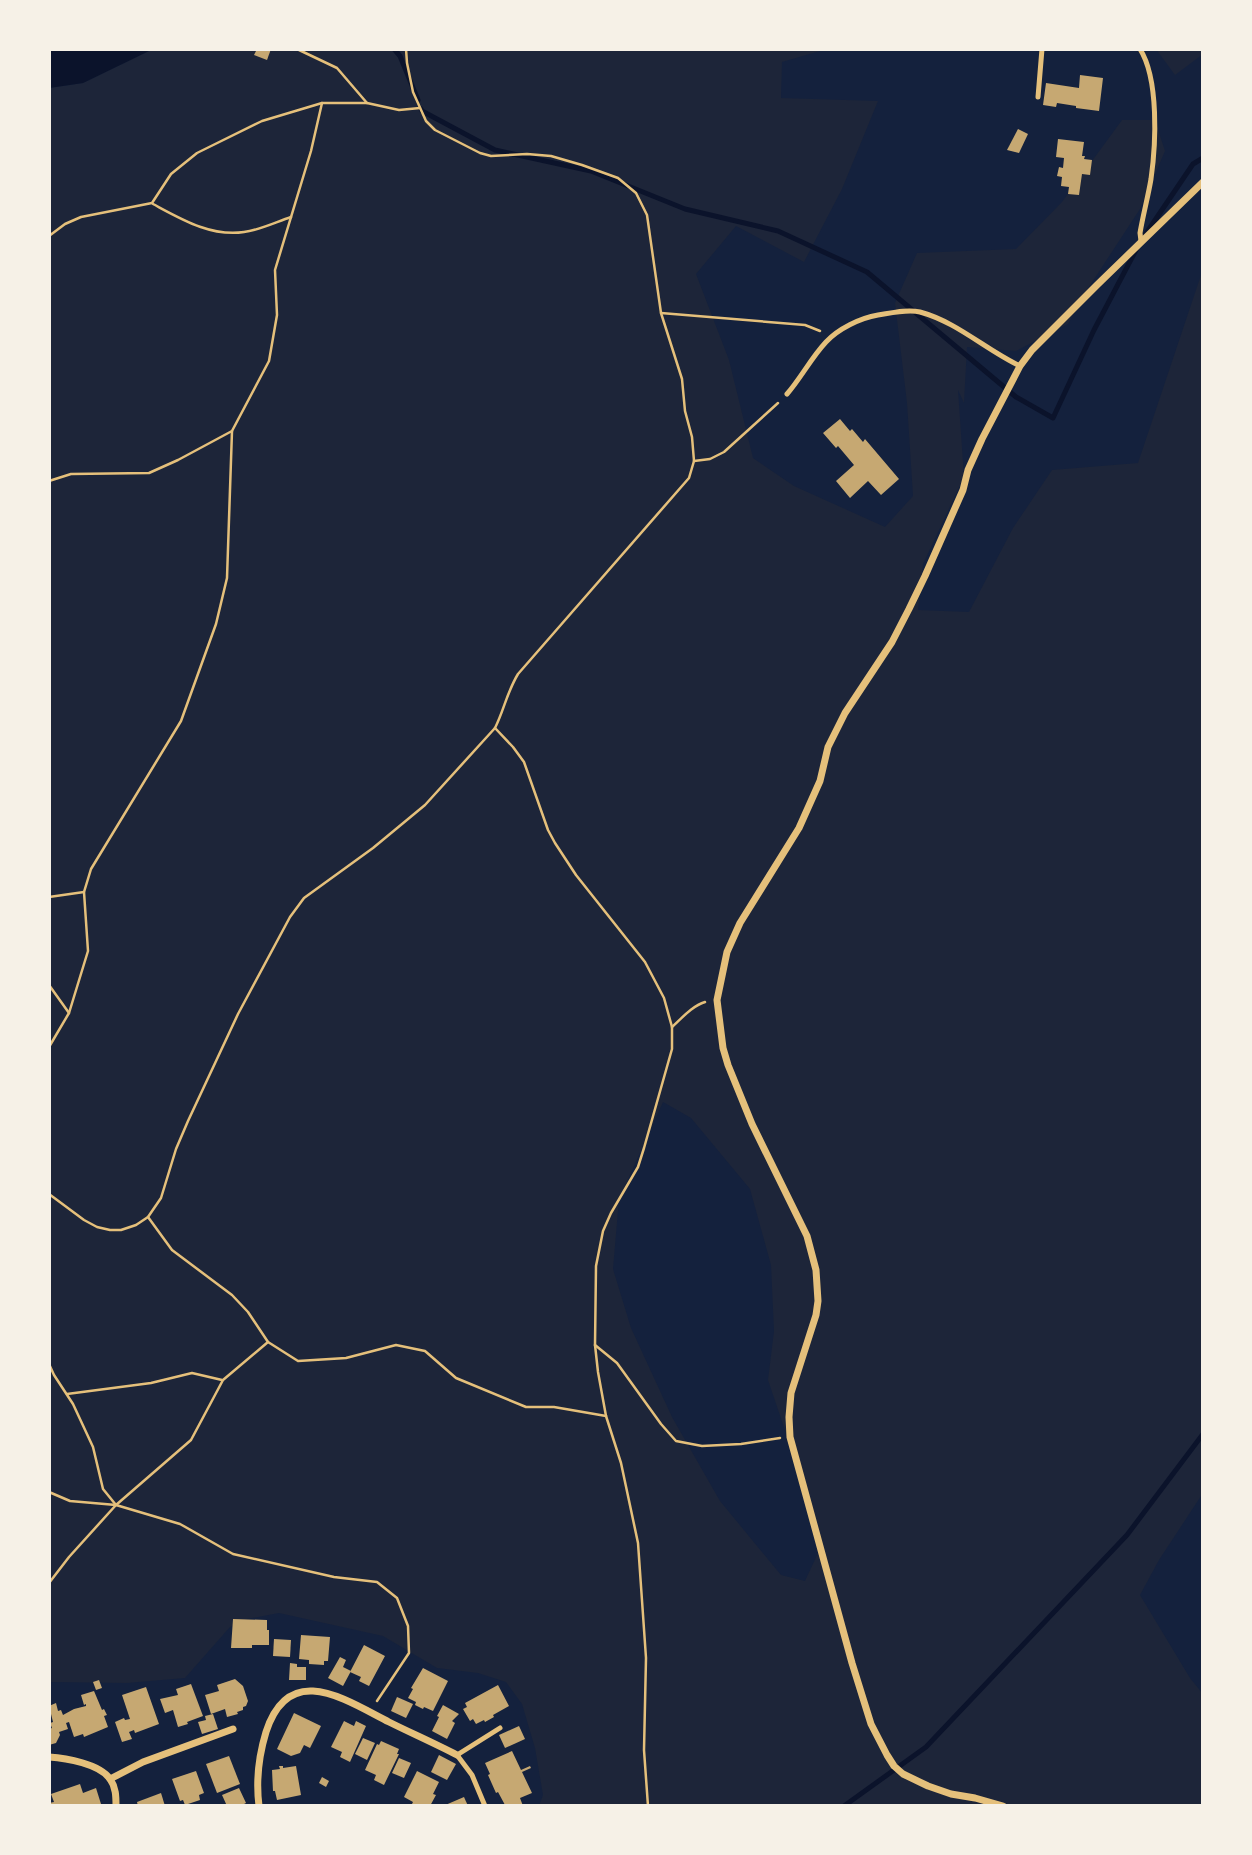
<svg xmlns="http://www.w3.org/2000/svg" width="1252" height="1855" viewBox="0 0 1252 1855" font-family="'Roboto Condensed',sans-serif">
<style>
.green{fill:#1d2539;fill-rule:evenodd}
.water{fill:#0b132b}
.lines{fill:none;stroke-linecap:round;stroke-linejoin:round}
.stream{stroke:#0b132b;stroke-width:5}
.building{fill:#c6a872}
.path{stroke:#e5c07b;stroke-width:2.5}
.service{stroke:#e5c07b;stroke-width:5}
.minor{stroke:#e5c07b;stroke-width:7}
</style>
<rect width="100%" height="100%" fill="#14213d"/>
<g class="green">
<path d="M150,49h677l-45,13 -1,36 97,3 -36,88 -38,73 -68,-36 -40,48 33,86 24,98 41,28 91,41 28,-31 -6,-93 -12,-100 22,-50 99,-4 46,-47 60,-82h33l10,31 -25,58 -53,81 -19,34 -52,27 -49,-4 -3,56 -6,-13 6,87 -41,87 -5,46 51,2 44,-84 39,-58 86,-7 65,-194v1224l-44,67 -19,35 50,83 13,16v112h-664l4,-11 -8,-47 -13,-44 -16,-22 -28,-9 -41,-5 -54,-32 -104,-23 -32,6 -17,8 -45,51 -58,5 -78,-1v-1594l34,-5 66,-32zM663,1102l28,16 59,71 21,76 3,66 -6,49 31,92 19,81 -13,28 -24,-6 -61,-74 -48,-84 -41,-89 -18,-59 6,-70z"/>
<path d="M1156,49h47v5l-28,21z"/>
</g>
<path class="water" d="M49,49h101l-1,2 -66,32 -34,5z"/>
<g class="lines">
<g class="stream">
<path d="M394,49l6,7 18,44"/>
<path d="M421,109l1,2 73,39 96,21 94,38 93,22 89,41 149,125 37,21 41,-88 42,-80"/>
<path d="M1145,235l48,-71 10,-6"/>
<path d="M844,1806l82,-59 201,-212 76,-101"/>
</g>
</g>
<g class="building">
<path d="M257,49h14l-4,11 -13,-5z"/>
<path d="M1080,75l23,3 -4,33 -23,-3v-2l-19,-3 -1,4 -13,-2 3,-22 33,5z"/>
<path d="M1018,129l10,5 -9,19 -12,-3z"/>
<path d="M1058,139l26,3 -2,14h3l-1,3 8,1 -2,15 -8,-1 -3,21 -11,-1 1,-7 -8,-1 1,-9 -5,-1 2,-9 4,1 1,-10 -8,-1z"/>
<path d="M840,419l10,12 2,-2 11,13 2,-3 34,40 -18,16 -13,-14 -18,17 -14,-17 18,-16 -16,-19 -2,2 -13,-15z"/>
<path d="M233,1619l34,1v10h2v15h-17v3h-21z"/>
<path d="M301,1635l29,2 -2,24h-4v4l-15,-1v-4l-10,-1z"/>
<path d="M274,1639l17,1 -1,17 -17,-1z"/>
<path d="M364,1645l21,11 -16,30 -10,-5 2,-4 -11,-5z"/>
<path d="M340,1657l6,3 -3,7 8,4 -8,15 -15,-8z"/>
<path d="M290,1663l7,1v3h9v13h-17z"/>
<path d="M423,1668l25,13 -15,30 -9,-4 -1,2 -8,-4 1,-3 -8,-4 5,-9 -2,-1z"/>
<path d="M235,1679l8,7 5,15 -2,5 -3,1v3l-6,2 1,2 -11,3 -2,-8 -14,5 -6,-19 14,-4 -2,-6z"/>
<path d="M99,1680l3,8 -6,2 -3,-8z"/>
<path d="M191,1684l12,32 -16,6 1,2 -10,3 -5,-17 -8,3 -5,-14 18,-4 -2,-6z"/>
<path d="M498,1685l11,21 -16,9 1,2 -9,5 -1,-2 -8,4 -3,-5 -3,2 -7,-12 4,-2 -2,-4z"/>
<path d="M146,1687l13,37 -24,9 -1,-3 -5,2 3,7 -10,3 -7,-20 9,-4 1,2 5,-1 -8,-24z"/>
<path d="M94,1691l8,19 2,-1 3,6 -3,1 4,11 -24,10 -1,-3 -9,3 -5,-15 -3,1 2,6 -9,3 1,3 -4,8 -7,2v-16l3,-1 -2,-5 3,-1 -4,-16 7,-3 2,8 3,-1 2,5 11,-6 12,-3v-2l-2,1 -3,-10z"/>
<path d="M397,1697l16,7 -7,14 -15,-7z"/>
<path d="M443,1705l16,9 -7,7 3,2 -8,16 -15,-8 7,-14 -2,-1z"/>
<path d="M294,1713l27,13 -11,22 -6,-3 -4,8 -9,3 -14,-7z"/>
<path d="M213,1714l5,15 -16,5 -4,-12 8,-2 -1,-4z"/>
<path d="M344,1721l10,5 2,-5 10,5 -16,36 -10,-5 2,-5 -11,-5z"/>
<path d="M519,1726l6,13 -20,9 -6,-13z"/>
<path d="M363,1738l12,5 -8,17 -12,-6z"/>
<path d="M381,1741l18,8 -2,5h2l-15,31 -10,-5 2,-5 -11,-5 12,-26 2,1z"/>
<path d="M512,1751l9,19 9,-4 1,2 -9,4 10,21 -12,5 3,8 -18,-1 -7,-13 -2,1 -8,-18 2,-1 -5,-11z"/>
<path d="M439,1755l17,9 -9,16 -16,-8z"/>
<path d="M229,1756l11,28 -23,9 -11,-29z"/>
<path d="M399,1758l12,5 -7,15 -12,-5z"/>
<path d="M279,1766h4v2l13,-2 5,29 -24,5 -2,-9h-2l-1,-21 8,-1z"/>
<path d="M196,1771l8,22 -5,2 1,5 -15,5 -2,-5 -3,1 -8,-22z"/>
<path d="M417,1771l22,11 -6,12 3,1 -6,11h-19l2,-4 -9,-5z"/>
<path d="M322,1777l7,4 -3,6 -7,-4z"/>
<path d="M80,1784l3,9 13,-5 5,16 -4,2h-48v-3l5,-1 -3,-8z"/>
<path d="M239,1788l7,15 -6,3h-13l-5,-11z"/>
<path d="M161,1793l4,13h-27l-1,-4z"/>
<path d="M464,1797l4,9h-25z"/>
</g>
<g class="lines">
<g class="path">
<path d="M297,49l40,19 30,35"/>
<path d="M153,204c28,15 58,33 91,28 16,-2 32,-10 47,-15"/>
<path d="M49,236l16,-12 16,-7 71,-14 19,-29 26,-21 65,-32 60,-18h45l32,7 21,-2"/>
<path d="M661,313l144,12 15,6"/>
<path d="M694,461l16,-2 14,-7 54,-49"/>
<path d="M49,481l22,-7 78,-1 29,-13 54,-29"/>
<path d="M495,728l18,19 11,15 24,68 7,13 21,32 69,87 19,36 8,29v22l-28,99 -6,19 -27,46 -8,18 -7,35 -1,79 3,27 8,44 15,47 17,80 8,115 -2,92 4,56"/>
<path d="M49,897l35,-5"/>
<path d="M49,985l20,28"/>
<path d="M672,1027c10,-9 20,-21 33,-25"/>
<path d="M49,1047l20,-34 19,-62 -4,-59 7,-23 90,-148 35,-97 11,-46 5,-147 37,-70 8,-46 -2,-45 36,-119 11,-48"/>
<path d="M49,1194l35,26 13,7 13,3h11l15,-5 12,-8 13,-19 15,-49 12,-28 50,-107 52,-97 14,-19 69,-50 52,-43 70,-77c9,-18 12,-36 23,-54l171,-196 5,-17 -2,-24 -7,-26 -3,-32 -21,-66 -14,-98 -11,-22 -18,-15 -36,-13 -31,-9 -24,-2 -36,2 -11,-3 -45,-23 -9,-9 -13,-29 -6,-29 -1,-14"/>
<path d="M148,1217l24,33 60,45 16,17 20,30 30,19 48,-3 50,-13 29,6 31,27 70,29h28l52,9"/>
<path d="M595,1345l22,18 44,61 15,17 26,5 39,-2 39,-6"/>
<path d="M49,1364l5,11 19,29 20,43 10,42 13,16 64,19 53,30 101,23 43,5 20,16 11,28 1,27 -32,48"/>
<path d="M67,1394l84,-11 41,-10 30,7"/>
<path d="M49,1492l21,9 46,4"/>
<path d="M49,1583l20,-26 47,-52 75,-65 32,-60 45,-38"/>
</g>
<g class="service">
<path d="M1140,49c19,30 16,95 11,130 -3,18 -8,36 -11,54l1,8"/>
<path d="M1038,97l4,-48"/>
<path d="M787,394c14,-16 24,-36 39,-52 12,-13 34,-24 52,-27 13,-2 29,-6 42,-3 37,10 66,38 100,54"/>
<path d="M485,1806l-13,-31 -15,-20 43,-27"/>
</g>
<g class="minor">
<path d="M49,1757c17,1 51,7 61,22 6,8 6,18 6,27"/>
<path d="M110,1779l33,-17 90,-33"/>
<path d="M259,1806c-3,-24 0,-51 7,-74 23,-71 78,-33 123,-10 22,11 45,21 68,33"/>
<path d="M1003,1806l-28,-8 -24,-4 -23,-8 -25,-12 -9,-8 -7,-11 -16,-31 -19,-61 -62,-226 -1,-20 2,-24 25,-78 2,-14 -2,-31 -9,-34 -55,-112 -24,-59 -5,-17 -6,-48 10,-48 13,-29 59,-95 21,-47 8,-34 17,-34 47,-71 17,-33 16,-33 38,-86 5,-20 14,-31 38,-73 12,-16 65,-65 106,-103"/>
</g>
</g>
<rect width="1252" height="1855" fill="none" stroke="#f6f1e7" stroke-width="102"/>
</svg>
